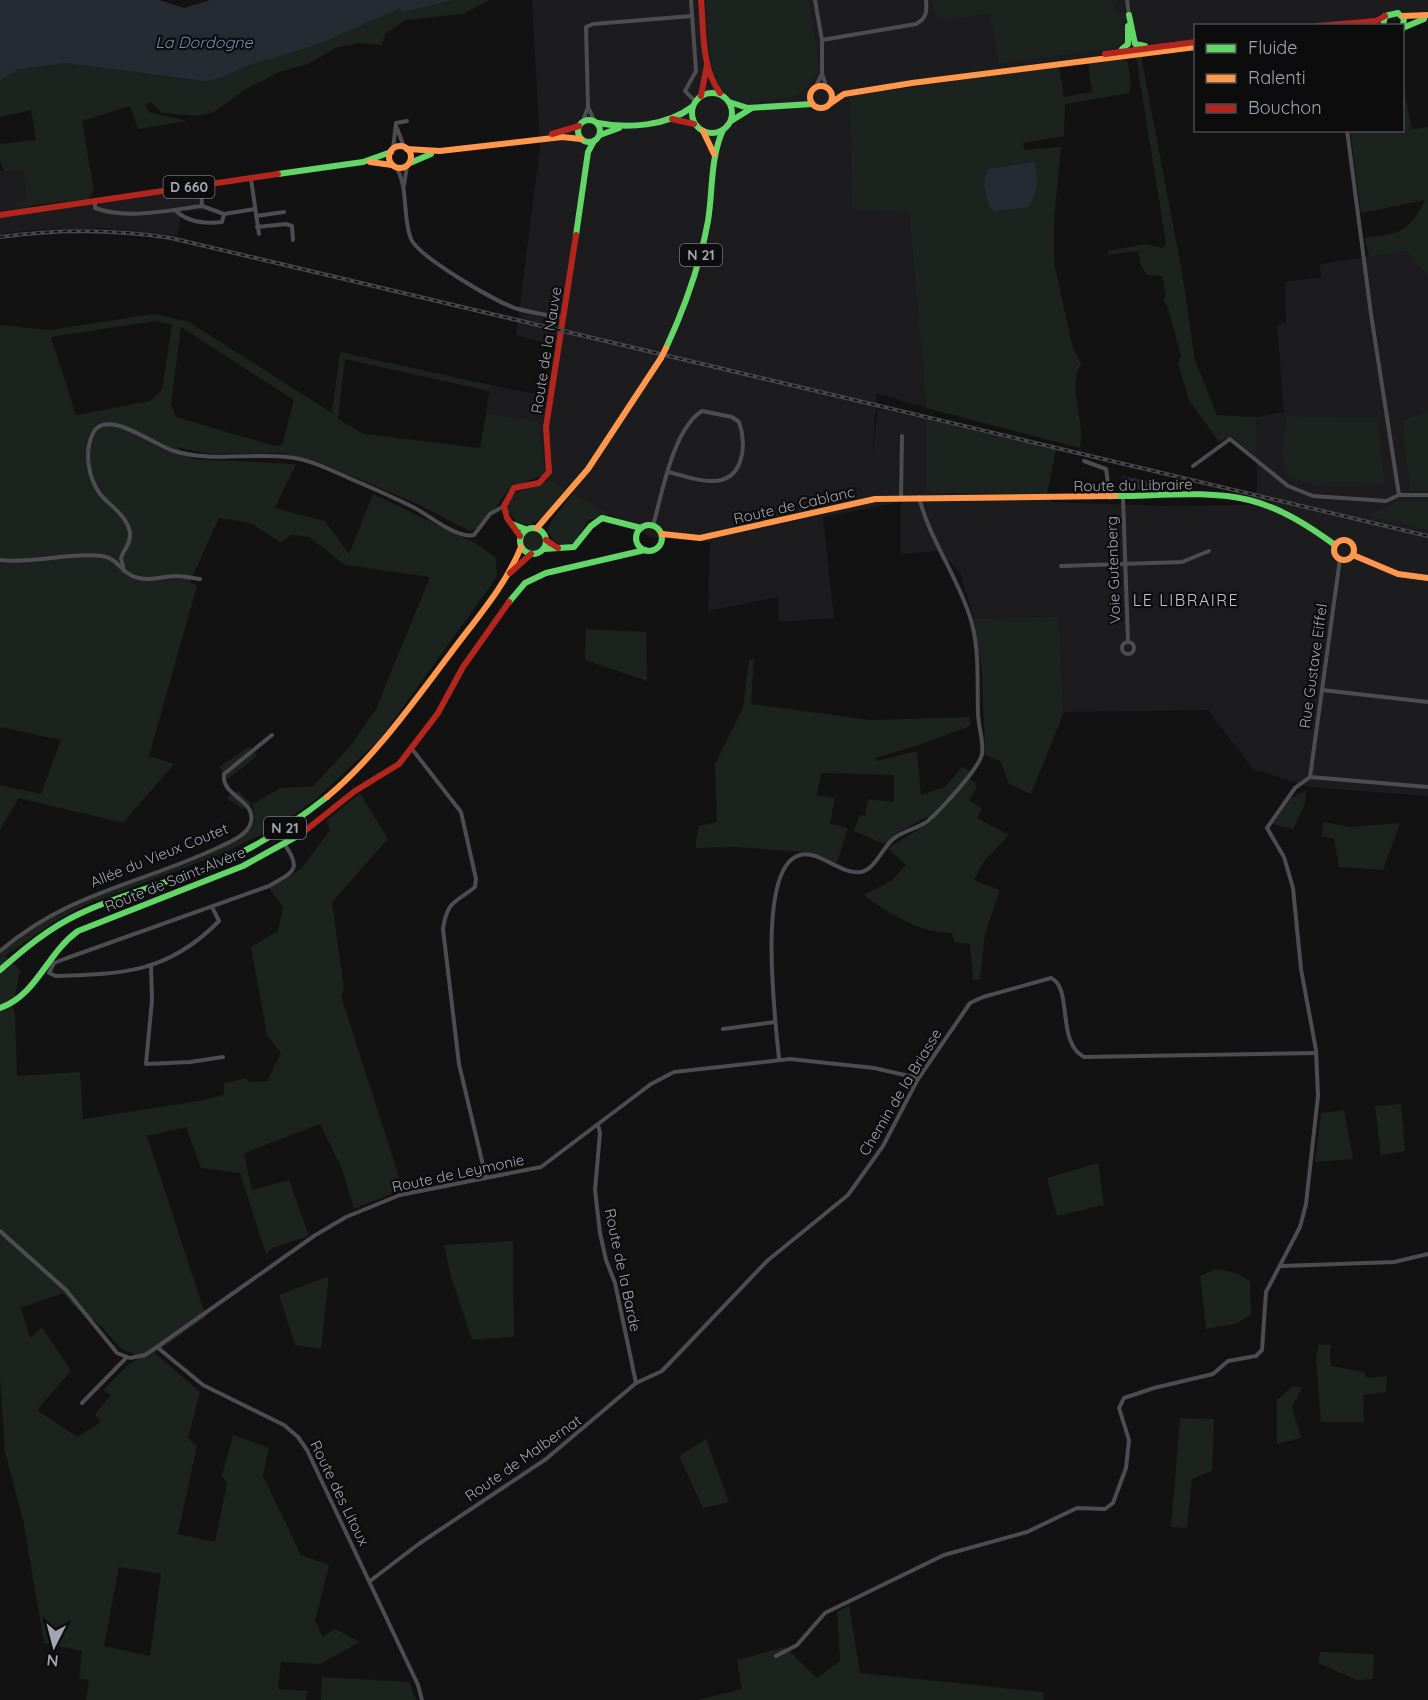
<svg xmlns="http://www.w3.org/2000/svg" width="1428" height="1700" viewBox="0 0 1428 1700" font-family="Quicksand,sans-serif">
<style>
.built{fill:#1c1c1e}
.green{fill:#1c221d;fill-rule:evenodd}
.water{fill:#262b33}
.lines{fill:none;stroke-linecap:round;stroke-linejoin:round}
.street{stroke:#4c4c51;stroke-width:4}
.fast{stroke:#63d668;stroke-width:6}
.slow{stroke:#ff974d;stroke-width:6}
.jam{stroke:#b3261e;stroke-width:6}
.rail-casing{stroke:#47474a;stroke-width:4}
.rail{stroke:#0c0c0d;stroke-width:1.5;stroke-dasharray:4.5;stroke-linecap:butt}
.slow-bridge{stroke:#ff974d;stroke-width:6}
.labels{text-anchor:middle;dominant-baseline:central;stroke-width:4.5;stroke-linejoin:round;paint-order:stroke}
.shield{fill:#0c0c0d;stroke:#757681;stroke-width:1.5}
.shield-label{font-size:14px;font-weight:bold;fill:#a2a4b3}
.street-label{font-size:15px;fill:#a2a4b3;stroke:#0c0c0d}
.water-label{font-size:16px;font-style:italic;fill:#798baf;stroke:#0c0c0d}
.neighbourhood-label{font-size:16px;letter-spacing:1.5px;fill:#c3c4cf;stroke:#0c0c0d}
</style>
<rect width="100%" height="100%" fill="#121212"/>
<g class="built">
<path d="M532,0h896v17l-51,4 -14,-3 -46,8h-121l-1,16 -346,52 3,116 57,1 17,197 -49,-15 -5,64 6,-48 48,10 2,74 119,1 4,8 112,4 89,-1 5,-17 -1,-71 28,-5 -7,-87 9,-2 -1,-41 36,-5 -1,-13 87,-13 21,25v135l-26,9 9,71h17v305l-119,-9 -56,-18 -45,-59 -144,2 -5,-96 -85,3 -14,-47 -22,-21 -37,3v-52l-78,15 11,101 -55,4 -1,-25 -70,14 2,-69 -60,-5 -112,-64 3,-50 -55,-10 4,-28 56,11 9,-50 -39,-11 24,-188z"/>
<path d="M23,170l3,28 -11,4 2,5 14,-2 1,7 173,-24 -2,22 -22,2 -3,24 -73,-8 -72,2 -33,4v-63z"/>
</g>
<g class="green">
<path d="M404,0h86l-27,14 -57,6 -21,14 -3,11 -23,-2 -24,5 -26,16 -30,8 -33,17 -32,23 -15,4 -37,-3 -11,-11 -6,3 4,7 38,9 -49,8 -8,-23 -48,15 12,69 -5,9 -72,8 -2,-5 11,-4 -3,-27h-19l-4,-11v-16l36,-4 -5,-30 -31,7v-56z"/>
<path d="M705,0h104l11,71c-17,25 -23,26 -53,30 -7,1 -15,3 -22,3 -38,-2 -37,-77 -40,-104z"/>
<path d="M932,0h179l6,13 8,-1 -1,30 -10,6 -115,16 -9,-51 -48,8 -6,-6z"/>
<path d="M1141,56l41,216 13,88 22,55 39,2 1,41 -26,-22 -12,6 -30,-42 -11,-36 3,-9 -14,-50 -4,-5 3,-5 -4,-19 -15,-1 -6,-9 -3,-15 -30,4v-4l37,-7 18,4 3,-5 -30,-185z"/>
<path d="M1122,59l6,3 3,25 -2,6 -64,11 -1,32 -41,7 2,7 36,-3 -7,73v43l19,85 8,16c-14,24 5,58 -1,84l-154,-40 -17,-196 -57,-1 -3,-115 210,-30 5,31 28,-5 -4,-30z"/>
<path d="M1403,85l9,44 16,-2v149l-22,-25 -37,6 -4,-19c36,-5 43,-5 60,-38l-64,13 -11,-82 52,-1z"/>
<path d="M153,314l36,8 143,91 8,-61 150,33 -1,6 -144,-32 -7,60 26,15 116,14 6,-35 55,9 -1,20 5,24 -3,9 -33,14 -12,17 -21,23 -6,2 -53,-27 -101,-43 -35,-8 -72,1 -33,-7 17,12 103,5 -21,44 50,13 24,33 24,-60 104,50 19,14 1,19 -117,162 -67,63 -50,32 -42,20 -136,51 -28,15 -52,36 15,14 -7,37 2,8 2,61 63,-4 3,47 110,-17 31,-7v-12l23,-5 1,4 19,-1 14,-28 -14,-18 -16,-88 27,-16 5,-24 -14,-19 32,-19 29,-39 -4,-9 34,-28 28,46 -56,63 12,86 -3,8 60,187 -3,8 -44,18 -12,-40 -22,-45 -76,29 8,37 37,-10 20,56 -37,12 -6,6 -26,-81 -39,-5 -15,-41 -39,9 59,181 -51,36 45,39 -12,46 9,8 -19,88 37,8 12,-58 -5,-9 11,-40 36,13 -6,28 38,79 28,10 -14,56 8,16 12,-8 25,13 -40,22 -39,-2 -3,27 29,2 -1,9h-220l3,-20 -10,-1 3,-28 -38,-8 -21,-123 -18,-68 -5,-73v-427l46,-31 46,-23 102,-37 45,-21 11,-10 5,-9 -3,-17 -9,5 -17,-11 12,-7 14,13 29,-16 32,-2 35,-37 28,-40 54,-132 -85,-12 -36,-28 -17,-2 -11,8 -30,-20 -32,-5 -29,64 7,4 -48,170 25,8 -51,59 -104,-25 -19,32v-45l41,9 20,-54 -61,-13v-402l49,5zM156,321l16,4 -10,65 -12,11 -74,14 -25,-78zM181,327l113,73 -12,45 -7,1 -99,-29 -5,-12zM63,1293l13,15 24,17 21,24 21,8 -13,7 -26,26 8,5 -16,19 6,8 -24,15 -40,-27 34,-39 -29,-44 -12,11 -9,-30zM119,1567l42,7 -11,82 -46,-10z"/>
<path d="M1428,411v80h-18l-8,-71z"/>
<path d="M1287,416l90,2 8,67c-24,0 -96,10 -102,-22 -3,-14 3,-33 4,-47z"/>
<path d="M926,419l130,31 -9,44 -120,-1z"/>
<path d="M549,479l17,10c-15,18 -36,56 -58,22 -3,-25 28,-19 41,-32z"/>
<path d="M573,493l37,21 -22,6 -13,22 -12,4 -10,-6 -6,-9 4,-10z"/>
<path d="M1400,500h28v30l-61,-14z"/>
<circle cx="533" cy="541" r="10"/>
<path d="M1059,616l5,96 -33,82 -22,-10 -9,-23 -15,-6 -3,-83 -8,-53z"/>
<path d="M586,629l60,3 1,49 -62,-21z"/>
<path d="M754,658l-3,46 120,16 99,-3v9l-54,20 -41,12 2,3 40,-10 4,44 24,-8 17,-20 12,6 -4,6 6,4v6l-7,11 13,9 -5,9 32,17 -24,25 -11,20 26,10 -15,44 -5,45 -7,1 -3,-36 -15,-2 -3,-9c-32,0 -63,-19 -88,-38l27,-14 15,-16 -18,-17 46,-28 -7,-3 -28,15 -15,12 -30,-13 6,-16 5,1 3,-17 26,3v-27l-73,-2 -4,23 18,2 -5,26 18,4 -11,35 -31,-11 -72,-5 -39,1 4,-22 18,-4 -2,-58 28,-56 6,-48z"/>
<path d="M250,746l7,10 -29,23 -9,-12z"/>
<path d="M1305,791c4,12 -7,26 -12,38l-20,-5 18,-26z"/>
<path d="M1323,822l28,5 49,-4 -17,47 -44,-3 -5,-28 -12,-3z"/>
<path d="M1401,1104l4,47 -24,4 -6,-49z"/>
<path d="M1344,1110l9,49 -38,3 6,-49z"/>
<path d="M1098,1163l6,42 -47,11 -10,-38z"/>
<path d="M513,1241l1,96 -42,3 -21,-63 -7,-32z"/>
<path d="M1216,1269l20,4 14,8 1,34 -16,9 -29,5 -6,-53z"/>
<path d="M329,1276l-8,73 -26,-4 -16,-50z"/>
<path d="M1319,1344l11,1 1,21 33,6 3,6 20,-2 -1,16 -23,3 1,27h-43l-5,-63z"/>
<path d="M1293,1386l9,2 -10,19 9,31 -24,6v-44z"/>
<path d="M1180,1418l34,1 -2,52 -20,8 -5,49 -16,-1z"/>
<path d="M706,1439l23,63 -26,6 -24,-52z"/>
<path d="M849,1605l11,68 183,19 1,8h-346l44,-11 -5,-29 48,-13 32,31 23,-17 -3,-49z"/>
<path d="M1320,1652l54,2 -1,25 -16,1 -39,-17z"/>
<path d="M322,1677l87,5 7,18h-95z"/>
</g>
<g class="water">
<path d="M0,0h159l25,8 26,-8h243l-50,12 -3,-4 -84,37 -70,21 -23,11 -17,4 -140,-18 -47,6 -19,11z"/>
<path d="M1034,162c5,13 3,35 -6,45l-34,4 -4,-3c-4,-12 -10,-29 -1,-39z"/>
<path d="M1123,476l38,8 1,4 -36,2z"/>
</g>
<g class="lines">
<g class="street">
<path d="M691,0l5,71 -11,20 10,10"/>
<path d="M815,0l7,40v33l4,13"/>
<path d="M1127,0l2,15"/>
<path d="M822,40l94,-16c11,-6 11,-13 10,-24"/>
<path d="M816,86l6,-12"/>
<path d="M588,107l6,13"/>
<path d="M583,121l5,-14 -2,-80 7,-3 99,-8"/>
<path d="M396,123l11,-2"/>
<path d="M397,128l7,19"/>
<path d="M1347,130l24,184 28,181"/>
<path d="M393,149l3,-26"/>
<path d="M396,167c13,21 6,49 15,72 8,18 86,64 107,70 15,4 30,6 45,9"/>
<path d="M251,179l8,55"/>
<path d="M404,185l3,-19"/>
<path d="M201,186l1,20 22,8 31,-5"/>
<path d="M95,202v6c34,12 73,2 107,-2"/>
<path d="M175,210c13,13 30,14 47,12l2,-8"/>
<path d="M256,216l28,-4"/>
<path d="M257,227l29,-3 6,2 1,14"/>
<path d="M1084,461l22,8 4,29"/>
<path d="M1193,466l37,-27 58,47 25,10 73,5 13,-6h29"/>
<path d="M901,497l1,-61"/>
<path d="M1123,498l5,143"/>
<path d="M653,526c9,-32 20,-97 49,-115l30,6 7,5c9,24 4,61 -29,59 -14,0 -28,-6 -42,-9"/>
<path d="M0,560c34,4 68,-8 102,-4 16,2 19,17 33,21 14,5 28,-1 42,-1 7,0 15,2 23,3"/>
<path d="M1061,566l121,-4 27,-11"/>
<path d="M124,571l-3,-13c3,-10 10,-14 9,-25 -3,-18 -20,-27 -30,-39 -12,-17 -16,-42 -7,-61 13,-26 62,13 81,18 38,11 75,2 113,6 23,2 44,13 64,22 21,9 42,18 62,28 17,9 34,24 52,28 5,1 4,1 9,0l16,-21 14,-8"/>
<circle cx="1128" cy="648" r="6"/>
<path d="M1322,690l106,12"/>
<path d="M412,749l49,63 15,67 -1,8c-19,16 -28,13 -32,42l16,135 27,114"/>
<path d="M1310,777l30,-218"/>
<path d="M1310,777l118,10"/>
<path d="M212,907l7,14c-51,52 -96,53 -163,55l-7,-3 5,-10 13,-5 202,-72c23,-14 34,-15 16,-41"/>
<path d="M0,951c70,-59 137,-66 215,-102 12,-6 33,-13 36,-27 5,-23 -30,-25 -27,-48l48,-39"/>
<path d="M151,965l1,35 -6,64 44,-2 33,-5"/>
<path d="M723,1029l52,-7"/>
<path d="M779,1059c-3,-35 -24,-192 21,-204 20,-5 40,20 61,17 14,-3 21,-23 31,-32 10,-9 25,-11 36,-19 12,-11 51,-52 54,-67 2,-13 -4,-28 -4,-41 -1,-32 2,-69 -9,-99 -13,-40 -40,-76 -50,-117"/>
<path d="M598,1125l2,8 -5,57 5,43 6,27 9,23 21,100"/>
<path d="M0,1231l66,59 51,63 13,5 15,-3 12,-8 157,-111 32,-19 54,-22 141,-28 110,-83 23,-12 116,-13 84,9 44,10"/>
<path d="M1282,1266l112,-4 34,-8"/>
<path d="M157,1347l46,38 81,40 14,12 9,13 111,235 4,15"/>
<path d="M82,1403l45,-46"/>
<path d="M370,1581l50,-38 126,-84 90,-76 26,-12 105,-110 81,-66 35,-49 35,-67 52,-76 13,-6 68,-19c22,9 5,65 33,79l232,-4"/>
<path d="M776,1656l21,-11 28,-32 119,-58 83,-23 50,-24 28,1 8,-6 13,-35 3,-28 -10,-32 5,-10 30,-10 59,-14 15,-13 28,-5 6,-6 4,-58 34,-65 6,-23 12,-108 -2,-46 -15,-81 -8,-81 -9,-31 -17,-29 28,-40 15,-11"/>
</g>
<g class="fast">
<path d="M1129,15l6,29 10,2"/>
<path d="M1383,26l2,-10 13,-3 6,6 -2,11"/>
<path d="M1405,27l19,-8"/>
<path d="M1122,49l6,-5v-18"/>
<circle cx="712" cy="113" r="20"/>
<path d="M729,102l19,6 64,-4"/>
<circle cx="589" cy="131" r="11"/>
<path d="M731,121l21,-13"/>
<path d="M598,123c30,6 69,3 94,-16"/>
<path d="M600,135l19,-7"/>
<path d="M410,163l21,-9"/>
<path d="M278,174l85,-12 28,-10"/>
<path d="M576,235l12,-83 6,-11"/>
<path d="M666,348c19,-41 34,-83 42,-127 5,-31 2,-62 15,-91"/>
<path d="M1115,496c43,0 92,-6 134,4 32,8 60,26 86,45"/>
<path d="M512,524l13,5"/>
<circle cx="649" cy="538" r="13"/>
<circle cx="533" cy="541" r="13"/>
<path d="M544,549l30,-2 17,-21 11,-8 39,10"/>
<path d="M509,602l16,-19 21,-10 99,-23"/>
<path d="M0,970c24,-21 49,-42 79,-56 40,-19 84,-30 125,-45 45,-17 85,-42 123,-72"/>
<path d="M0,1008c38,-14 46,-54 78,-77l165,-65 58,-32"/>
</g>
<g class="slow">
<path d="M1403,16l25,-1"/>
<circle cx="821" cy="97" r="11"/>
<path d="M831,103l13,-9 68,-11 284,-36"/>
<path d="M703,131l11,23"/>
<circle cx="400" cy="157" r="11"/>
<path d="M407,149l33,2 122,-14 19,2"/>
<path d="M370,162l22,3"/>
<path d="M537,528l51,-59 73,-111"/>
<path d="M662,534l38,4 175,-39 240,-3"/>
<circle cx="1344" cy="550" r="10"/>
<path d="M1353,555l45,19 30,4"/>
<path d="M327,797c48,-40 85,-93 123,-143 25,-34 55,-67 71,-107"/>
</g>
<g class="jam">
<path d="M701,0c3,31 0,67 19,93"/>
<path d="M1317,26l59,-5 9,-5"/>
<path d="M1105,54l91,-12"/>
<path d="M701,96l6,-31"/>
<path d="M672,119l22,5"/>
<path d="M552,134l27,-8"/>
<path d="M0,215l278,-41"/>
<path d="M520,536l-13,-18 -3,-12 10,-18 25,-5 10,-11 -3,-45 30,-192"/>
<path d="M546,540l12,8"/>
<path d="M510,573l21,-19"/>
<path d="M301,834l54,-43 44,-27 39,-51 25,-46 46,-65"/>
</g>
<g class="rail-casing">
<path id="rail" d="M0,237c58,-8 113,-8 171,1l1257,298"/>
</g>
<use href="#rail" class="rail"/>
<path class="slow-bridge" d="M661,358l5,-10"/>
</g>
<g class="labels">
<g class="shield">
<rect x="163.5" y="176" width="51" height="22" rx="4.5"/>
<rect x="680" y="244" width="42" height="22" rx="4.5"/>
<rect x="264" y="817" width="42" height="22" rx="4.5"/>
</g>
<g class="shield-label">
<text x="189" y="187">D 660</text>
<text x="701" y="255">N 21</text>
<text x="285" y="828">N 21</text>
</g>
<g class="street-label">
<text transform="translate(546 350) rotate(-81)">Route de la Nauve</text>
<text transform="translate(1133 485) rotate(-1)">Route du Libraire</text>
<text transform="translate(794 505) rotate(-13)">Route de Cablanc</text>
<text transform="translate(1113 570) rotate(-92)">Voie Gutenberg</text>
<text transform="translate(1313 666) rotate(-82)">Rue Gustave Eiffel</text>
<text transform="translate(159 855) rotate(-22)">Allée du Vieux Coutet</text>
<text transform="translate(175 879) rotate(-22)">Route de Saint-Alvère</text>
<text transform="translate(900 1092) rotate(-59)">Chemin de la Briasse</text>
<text transform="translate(458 1173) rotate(-12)">Route de Leymonie</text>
<text transform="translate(623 1270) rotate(78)">Route de la Barde</text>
<text transform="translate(523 1458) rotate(-35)">Route de Malbernat</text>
<text transform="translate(340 1493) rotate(64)">Route des Litoux</text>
</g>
<g class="water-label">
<text x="204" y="42">La Dordogne</text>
</g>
<g class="neighbourhood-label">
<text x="1186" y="600">LE LIBRAIRE</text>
</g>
</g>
<rect x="1194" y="24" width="210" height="108" fill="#0c0c0d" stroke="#48494f" stroke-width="1.5"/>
<rect x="1206" y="44" width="30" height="9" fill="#63d668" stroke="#48494f" stroke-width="1.5"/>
<text x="1248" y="54" font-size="18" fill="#a2a4b3">Fluide</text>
<rect x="1206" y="74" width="30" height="9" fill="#ff974d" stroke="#48494f" stroke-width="1.5"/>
<text x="1248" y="84" font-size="18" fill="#a2a4b3">Ralenti</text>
<rect x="1206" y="104" width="30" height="9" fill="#b3261e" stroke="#48494f" stroke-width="1.5"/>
<text x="1248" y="114" font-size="18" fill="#a2a4b3">Bouchon</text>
<g transform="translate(54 1646) rotate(186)" stroke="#0c0c0d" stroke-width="4.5" paint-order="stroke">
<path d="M0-4.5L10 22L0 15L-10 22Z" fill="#a2a4b3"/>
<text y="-9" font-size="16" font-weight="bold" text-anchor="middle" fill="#a2a4b3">N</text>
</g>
</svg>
